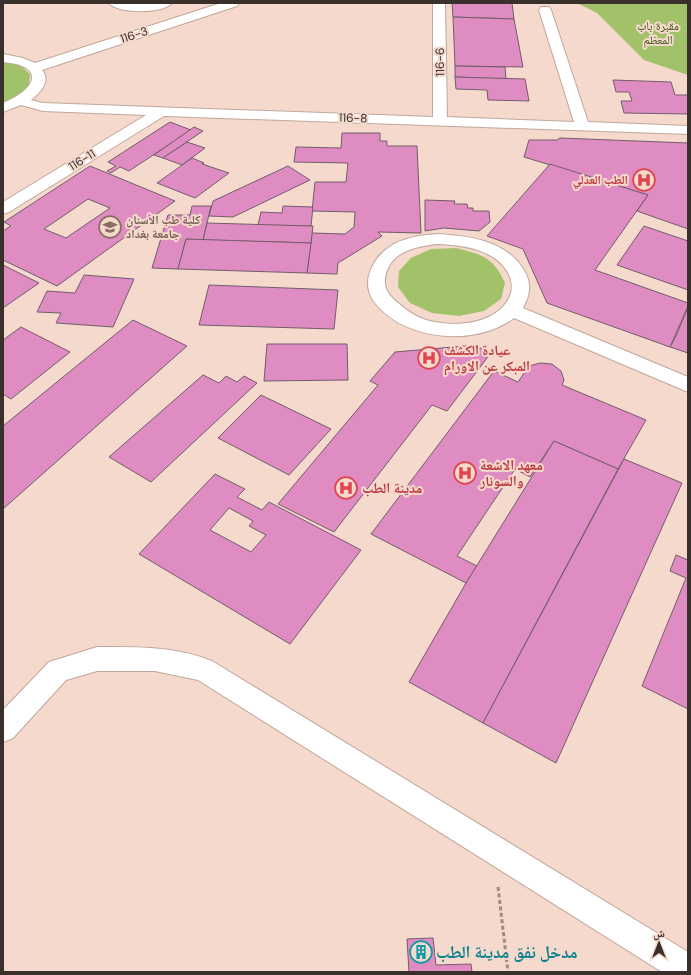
<svg xmlns="http://www.w3.org/2000/svg" width="691" height="975" viewBox="0 0 691 975" font-family="'DM Sans','Noto Naskh Arabic',sans-serif">
<style>
.green{fill:#a2c26a}
.building{fill:#df8cc2;stroke:#725d6a;fill-rule:evenodd}
.lines{fill:none;stroke-linecap:round;stroke-linejoin:round}
.minor-casing{stroke:#c0a79b;stroke-width:2}
.path{stroke:#9e8b82;stroke-width:3;stroke-dasharray:4 2.5;stroke-linecap:butt}
.minor{fill:#fff;fill-rule:evenodd}
.labels{text-anchor:middle;dominant-baseline:central;stroke-width:4;stroke-linejoin:round;paint-order:stroke}
.far-park-label{font-size:12px;fill:#475b1d;stroke:#f4d9cc}
.far-street-label{font-size:12px;fill:#3a302b;stroke:#f4d9cc}
.far-health-label{font-size:12px;font-weight:bold;fill:#be3a42;stroke:#f4d9cc;text-anchor:end}
.far-education-label{font-size:12px;font-weight:bold;fill:#785e54;stroke:#f4d9cc;text-anchor:start}
.health-label{font-size:14px;font-weight:bold;fill:#be3a42;stroke:#f4d9cc;text-anchor:start}
.near-culture-label{font-size:17px;font-weight:bold;fill:#0d838f;stroke:#f4d9cc;text-anchor:start}
</style>
<rect width="100%" height="100%" fill="#f4d9cc"/>
<g class="green">
<path d="M577,3h111v72l-44,-15 -47,-47z"/>
<path d="M3,61l17,4 10,9 -1,12 -13,11 -13,5z"/>
<path d="M456,248c27,7 37,9 49,35l-4,16 -17,12 -25,5 -27,-3 -22,-10 -12,-16 1,-16 12,-13 20,-9z"/>
</g>
<g class="building">
<path d="M452,3h60l2,16 -61,-2z"/>
<path d="M453,17l61,2 9,48 -68,-1z"/>
<path d="M455,66l50,1 1,12 -51,-2z"/>
<path d="M455,77l70,2 4,22 -41,-1 -1,-10 -31,-1z"/>
<path d="M613,80l58,2 4,13h13v19l-64,-1 -3,-12h11l-3,-9h-13z"/>
<path d="M170,122l21,8 -62,41 -9,-4 -9,6 -4,-2 9,-5 -8,-4z"/>
<path d="M194,127l9,4 -40,27 -9,-3z"/>
<path d="M342,133h38v8h7v5h30l4,87 -43,-1 4,4 -44,27 -1,11 -30,-1 5,-40 33,1 9,-7 1,-15 -43,-1 3,-29h31l2,-19 -54,-1 2,-15 45,1z"/>
<path d="M560,138l128,5v86l-51,-18 11,-16 -124,-38 5,-17h28z"/>
<path d="M187,142l18,6 -23,17 -19,-7z"/>
<path d="M192,158l12,5 -2,1 27,9 -34,25 -38,-15z"/>
<path d="M550,164l98,31 -53,75 93,33v3l-18,41 -123,-44 -24,-54 -36,-13z"/>
<path d="M90,166l85,35 -118,85 -54,-26v-29l8,-5 -7,-4zM88,199l22,9 -44,30 -22,-9z"/>
<path d="M288,166l22,14 -77,37 -24,-1 4,-15z"/>
<path d="M425,200l30,1 -1,3h13l1,4h5v3h16l1,11 -11,9 -35,-3 -19,3z"/>
<path d="M192,206h19l-8,34 -17,-1 -8,30 -26,-1 16,-53h22z"/>
<path d="M283,206l30,1 -2,19 -53,-1 3,-13 21,1z"/>
<path d="M207,223l104,3h2l-2,17 -108,-3z"/>
<path d="M644,226l44,15v49l-71,-25z"/>
<path d="M186,239l125,4 -4,30 -129,-4z"/>
<path d="M3,265l36,18 -36,25z"/>
<path d="M84,275l50,4 -21,48 -57,-4 5,-10 -24,-1 10,-21 28,2z"/>
<path d="M209,285l129,5 -4,39 -135,-4z"/>
<path d="M688,307v46l-18,-6 6,-11z"/>
<path d="M133,320l54,26 -184,163v-83z"/>
<path d="M21,327l49,25 -59,47 -8,-5v-54z"/>
<path d="M267,344h80l1,36 -84,1z"/>
<path d="M465,346l16,2 6,6v4l-40,53 -15,-6 -98,127 -56,-28 100,-119 -8,-4 25,-29z"/>
<path d="M540,363l12,1 9,7 3,9 -2,5 84,35 -28,49 -64,-28 -24,36 -15,-8 -58,87 20,10 -11,17 -95,-49 123,-163 24,11 11,-16z"/>
<path d="M203,375l16,8 7,-7 11,6 7,-6 13,7 -106,99 -42,-25z"/>
<path d="M261,395l70,34 -42,46 -71,-37z"/>
<path d="M554,441l64,28 -135,254 -74,-41 57,-99z"/>
<path d="M624,459l58,24 -126,280 -73,-40z"/>
<path d="M215,474l30,15 -8,8 25,13 7,-8 92,48 -71,94 -151,-90zM229,508l24,13 -4,5 17,9 -15,17 -41,-22z"/>
<path d="M676,555l12,5v149l-46,-23 44,-108 -16,-7z"/>
<path d="M433,938l3,27 35,-1 1,8h-63l-2,-33z"/>
</g>
<g class="lines">
<g class="minor-casing">
<g id="minor">
<path d="M109,3l31,1 32,-1c-8,11 -55,11 -63,0z"/>
<path d="M221,3h18l-2,3 -195,64c9,11 -1,22 -11,30l12,3 390,14v-114h12l2,114 127,5 -35,-112 2,-3h8l2,3 37,112 100,4v8l-524,-18 -155,96 -6,2v-12l143,-87 -103,-4 -22,-6 -18,7v-9c32,-13 45,-37 0,-41v-8l20,4 12,5z"/>
<path d="M438,234c31,2 65,6 84,33 10,15 9,26 1,41l165,69v15l-174,-74c-38,29 -109,23 -139,-15 -16,-21 -2,-47 19,-59 13,-7 29,-9 44,-10zM438,244c24,1 57,5 70,29 4,7 5,16 2,23 -12,27 -50,31 -75,26 -14,-2 -27,-10 -37,-19 -12,-10 -17,-19 -10,-35 8,-18 32,-22 50,-24z"/>
<path d="M97,647c39,0 78,-1 115,14l476,291v20h-26l-464,-292 -43,-9h-58l-31,9 -53,58 -10,4v-32l46,-48z"/>
</g>
</g>
<path class="path" d="M498,887l10,85"/>
<use href="#minor" class="minor"/>
</g>
<defs>
<g id="hospital-ring" transform="scale(1.15)"><circle r="9.5" fill="#f4d9cc" stroke="#e0444e" stroke-width="1.5"/><path d="M-5-5h3v3.5h4V-5h3V5h-3V1.5h-4V5h-3Z" fill="#e0444e"/></g>
<g id="university-ring" transform="scale(1.15)"><circle r="9.5" fill="#f4d9cc" stroke="#8d6e63" stroke-width="1.5"/><path d="M0-5L7-2L0 1L-7-2ZM-4 1L0 2.5L4 1V4Q0 6-4 4Z" fill="#8d6e63"/></g>
<g id="building-ring" transform="scale(1.15)"><circle r="9.5" fill="#f4d9cc" stroke="#0f9aa8" stroke-width="1.5"/><path d="M-4-6H4V6H1V3H-1V6H-4ZM-2.5-4.3h1.7v1.8h-1.7ZM.8-4.3h1.7v1.8H.8ZM-2.5-1h1.7V.8h-1.7ZM.8-1h1.7V.8H.8Z" fill="#0f9aa8"/></g>
</defs>
<g fill-rule="evenodd">
<use href="#hospital-ring" x="644" y="180"/>
<use href="#university-ring" x="110" y="227"/>
<use href="#hospital-ring" x="429" y="358"/>
<use href="#hospital-ring" x="465" y="473"/>
<use href="#hospital-ring" x="346" y="488"/>
<use href="#building-ring" x="421" y="952"/>
</g>
<g class="labels">
<g class="far-park-label">
<text x="658" y="26">مقبرة باب<tspan x="658" dy="14">المعظم</tspan></text>
</g>
<g class="far-street-label">
<text transform="translate(134 35) rotate(-18)">116-3</text>
<text transform="translate(440 62) rotate(-91)">116-6</text>
<text transform="translate(353 118) rotate(2)">116-8</text>
<text transform="translate(82 160) rotate(-32)">116-11</text>
</g>
<g class="far-health-label">
<text x="628" y="180">الطب العدلي</text>
</g>
<g class="far-education-label">
<text x="126" y="220">كلية طب الأسنان<tspan x="126" dy="14">جامعة بغداد</tspan></text>
</g>
<g class="health-label">
<text x="444" y="350">عيادة الكشف<tspan x="444" dy="16">المبكر عن الاورام</tspan></text>
<text x="480" y="465">معهد الاشعة<tspan x="480" dy="16">والسونار</tspan></text>
<text x="362" y="488">مدينة الطب</text>
</g>
<g class="near-culture-label">
<text x="436" y="952">مدخل نفق مدينة الطب</text>
</g>
</g>
<rect width="691" height="975" fill="none" stroke="#3a302b" stroke-width="8"/>
<g transform="translate(659 943)" stroke="#f4d9cc" stroke-width="3" paint-order="stroke">
<path d="M0-3L7 15L0 10L-7 15Z" fill="#3a302b"/>
<text y="-6" font-size="11" font-weight="bold" text-anchor="middle" fill="#3a302b">ش</text>
</g>
</svg>
